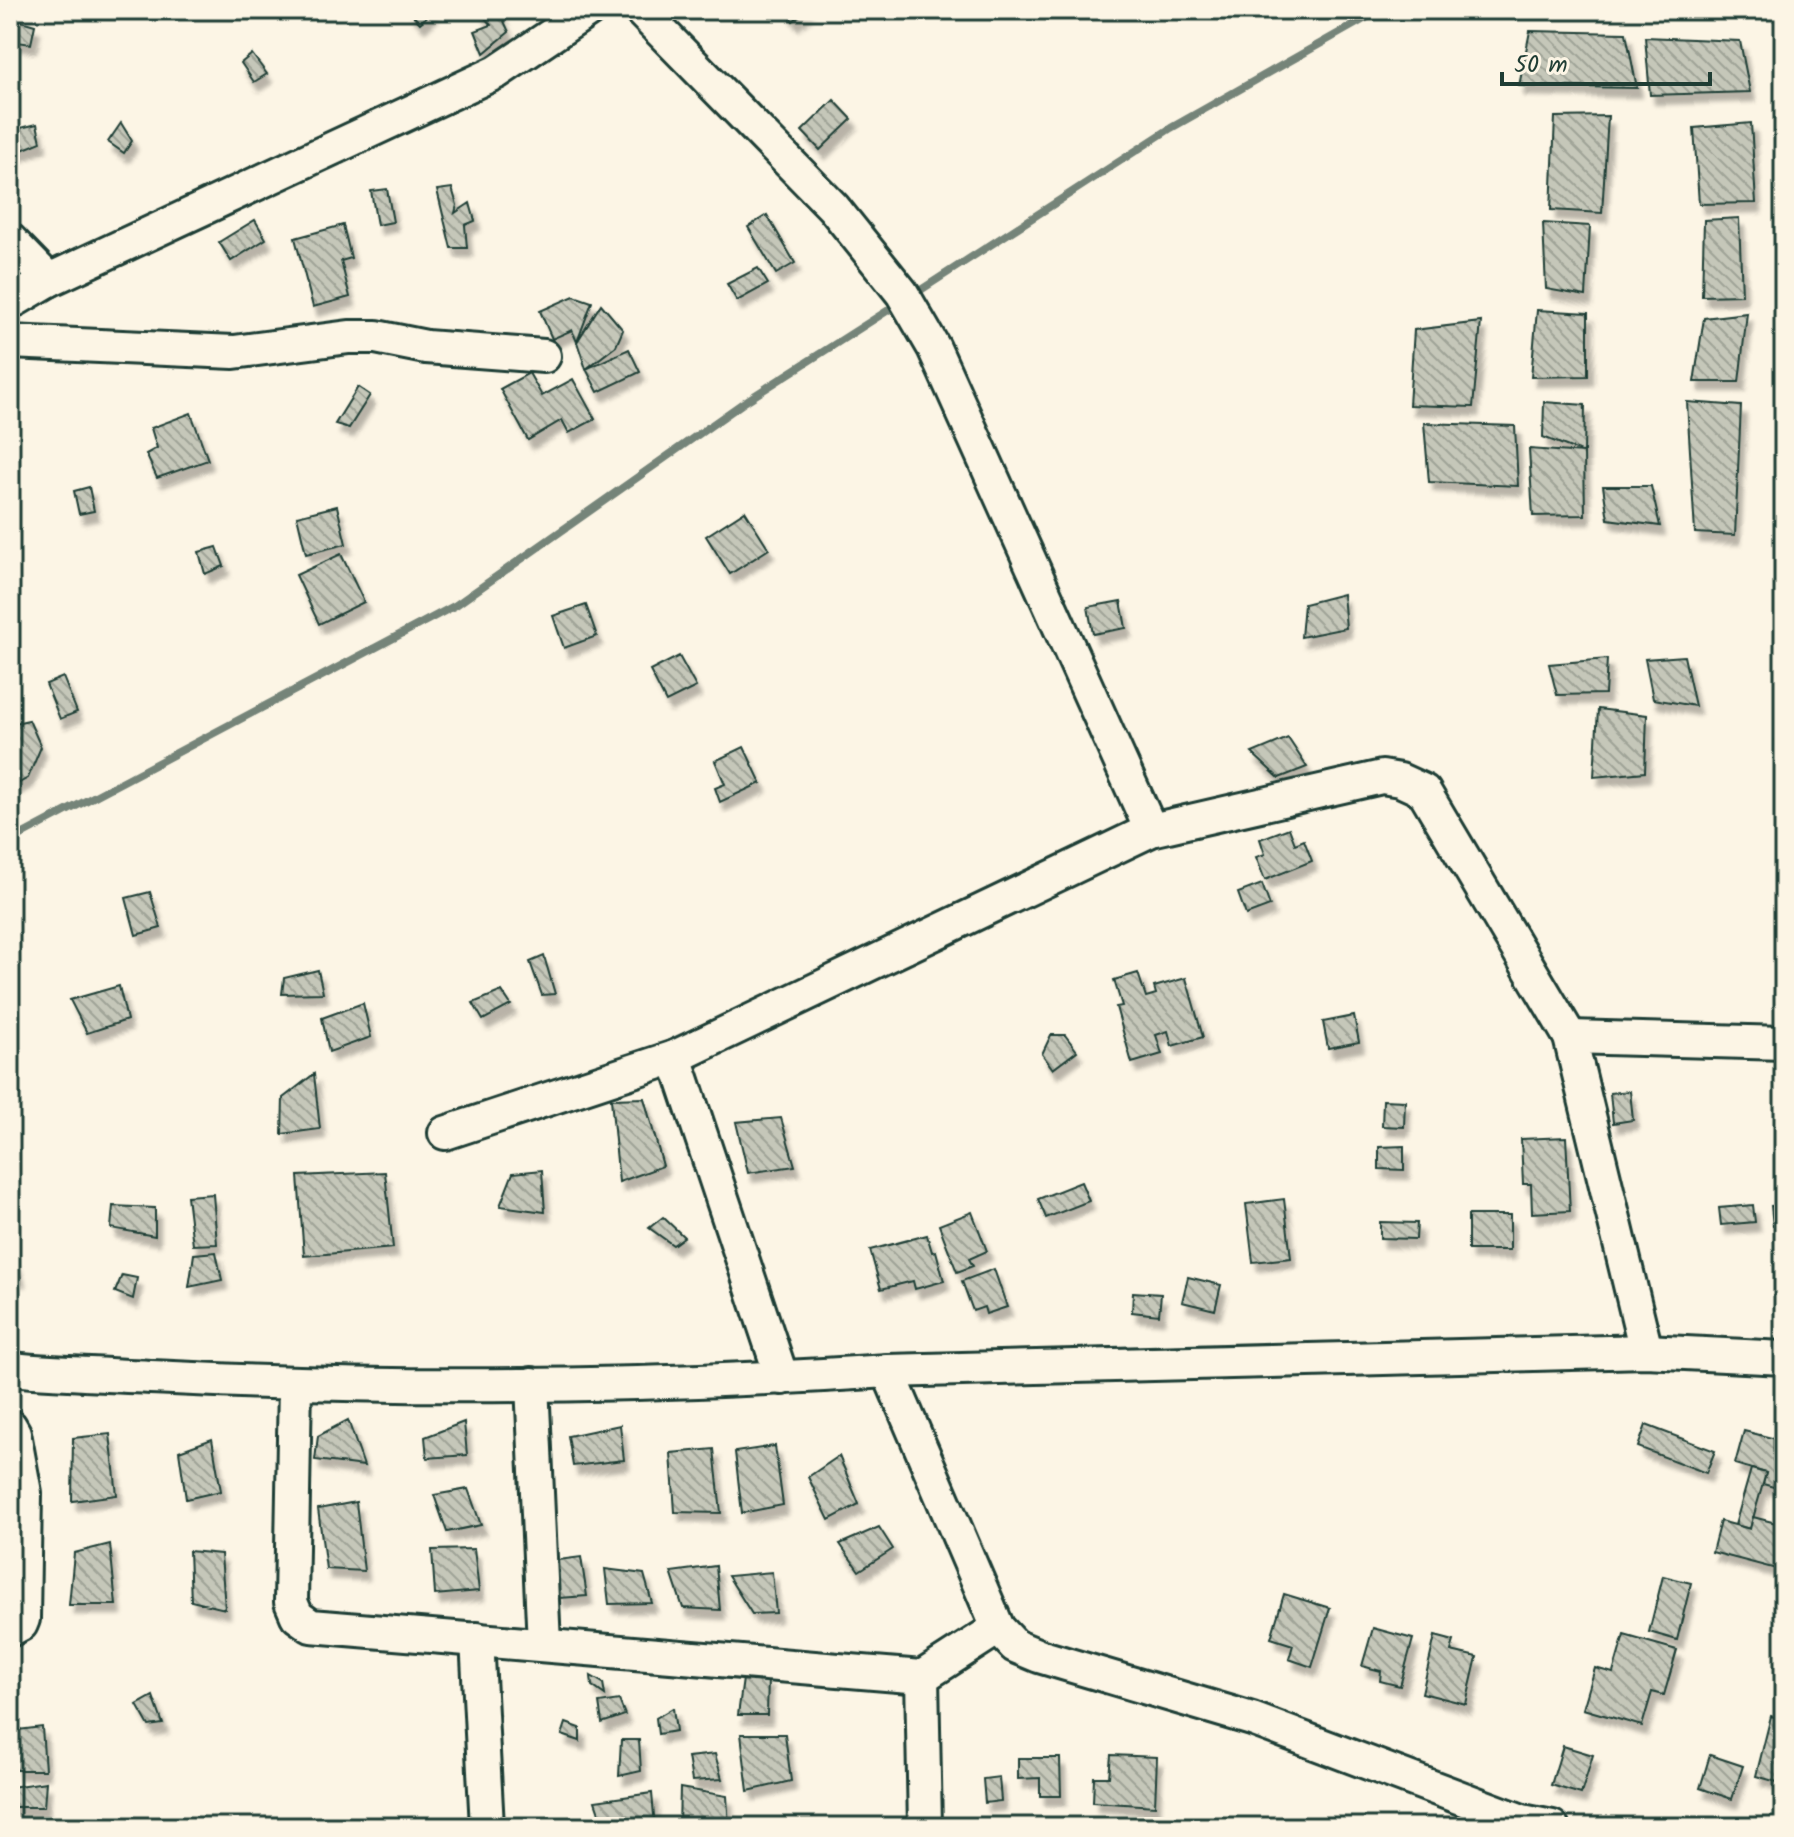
<svg xmlns="http://www.w3.org/2000/svg" width="1794" height="1837" viewBox="0 0 1794 1837" font-family="Kalam,sans-serif">
<style>
.lines{fill:none;stroke-linecap:round;stroke-linejoin:round}
.stream{stroke:#758479;stroke-width:8}
.building{fill:url(#building-back-hatch);stroke:#1f3d34;stroke-width:2;filter:url(#shadow)}
.minor-casing{stroke:#1f3d34;stroke-width:38}
.minor{stroke:#fcf5e5;stroke-width:32}
</style>
<defs>
<pattern id="building-back-hatch" width="6" height="6" patternUnits="userSpaceOnUse" patternTransform="scale(2)"><rect width="6" height="6" fill="#c5c7b9"/><path d="M-1 5l2 2M0 0l6 6M5-1l2 2" fill="none" stroke="#9fa397"/></pattern>
<filter id="shadow"><feDropShadow dx="5" dy="9" stdDeviation="2" flood-color="#0004"/></filter>
</defs>
<rect width="100%" height="100%" fill="#fcf5e5"/>
<filter id="ink" filterUnits="userSpaceOnUse"><feTurbulence type="fractalNoise" baseFrequency=".0125" numOctaves="2"/><feDisplacementMap in="SourceGraphic" scale="16" xChannelSelector="R" yChannelSelector="G"/><feConvolveMatrix kernelMatrix="1 2 1 2 8 2 1 2 1" color-interpolation-filters="sRGB"/></filter>
<g filter="url(#ink)">
<g class="lines">
<g class="stream">
<path d="M913,295l258,-167 209,-118"/>
<path d="M10,841l446,-236 287,-202 158,-101"/>
</g>
</g>
<g class="building">
<path d="M408,10h26l-14,13z"/>
<path d="M478,10h21l10,22 -25,21 -9,-22 16,-6z"/>
<path d="M785,10h22l-14,11z"/>
<path d="M11,18l24,7 -4,19 -21,-3z"/>
<path d="M1530,31l96,2 11,55 -118,-2z"/>
<path d="M1645,37l95,4 10,51 -100,3z"/>
<path d="M252,54l15,20 -13,8 -13,-19z"/>
<path d="M834,100l18,19 -32,31 -18,-19z"/>
<path d="M10,116l11,12 16,-4 4,18 -31,13z"/>
<path d="M1608,116l-6,97 -51,-3 4,-93z"/>
<path d="M121,123l11,18 -8,12 -16,-11z"/>
<path d="M1751,123l5,80 -57,1 -5,-76z"/>
<path d="M452,188l5,17 -2,8 15,-10 5,18 -10,4 2,23h-16l-14,-58z"/>
<path d="M387,189l6,33 -16,3 -6,-34z"/>
<path d="M767,215l28,48 -19,11 -28,-47z"/>
<path d="M1739,218l3,77 -40,1 2,-76z"/>
<path d="M255,220l11,19 -35,22 -12,-19z"/>
<path d="M1543,223l47,3 -4,70 -40,-7z"/>
<path d="M343,225l8,33 -10,3 9,36 -37,10 -18,-69z"/>
<path d="M758,268l10,16 -31,17 -10,-17z"/>
<path d="M574,296l18,6 -15,40 -5,-12 -20,9 -12,-28z"/>
<path d="M601,304l22,26 -7,16 -30,23 -9,-27z"/>
<path d="M1537,310l51,3v63l-57,1z"/>
<path d="M1747,313l-8,69h-45l10,-64z"/>
<path d="M1481,322l-8,85 -64,-2 5,-75z"/>
<path d="M629,349l11,23 -42,20 -12,-23z"/>
<path d="M529,373l13,23 31,-17 22,40 -26,14 -7,-13 -34,20 -28,-51z"/>
<path d="M358,387l12,8 -21,33 -14,-4z"/>
<path d="M1544,402l41,3 -1,48 -41,-16z"/>
<path d="M1687,402l54,4 -6,129 -40,-2z"/>
<path d="M191,413l17,47 -51,18 -11,-24 11,-6 -6,-20z"/>
<path d="M1424,423l91,3 3,60 -89,-4z"/>
<path d="M1529,449l55,4 1,62 -52,1z"/>
<path d="M1603,486h48l9,40 -52,-7z"/>
<path d="M89,487l5,24 -15,3 -5,-23z"/>
<path d="M337,506l9,38 -40,10 -9,-38z"/>
<path d="M745,511l24,38 -39,25 -24,-38z"/>
<path d="M217,547l7,19 -19,8 -6,-22z"/>
<path d="M341,554l23,48 -45,22 -23,-49z"/>
<path d="M1343,594l3,34 -45,9 3,-33z"/>
<path d="M1121,601l5,27 -33,6 -5,-27z"/>
<path d="M586,605l11,31 -33,12 -11,-32z"/>
<path d="M679,656l17,31 -30,15 -16,-31z"/>
<path d="M1684,656l11,50 -42,-7 -8,-40z"/>
<path d="M1607,659l-2,35 -48,1 -8,-31z"/>
<path d="M63,677l14,35 -17,7 -14,-35z"/>
<path d="M1598,709l49,6 -2,57 -51,5z"/>
<path d="M1784,718v25l-8,-3z"/>
<path d="M29,720l12,27 -13,31 -18,10v-64z"/>
<path d="M1288,738l19,29 -28,11 -27,-25z"/>
<path d="M744,747l17,36 -41,19 -5,-14 10,-4 -10,-23z"/>
<path d="M1289,828l6,16 9,-4 8,21 -47,19 -9,-23 9,-3 -5,-15z"/>
<path d="M1262,884l8,22 -24,9 -8,-22z"/>
<path d="M150,892l11,36 -25,7 -10,-37z"/>
<path d="M544,956l11,38 -13,1 -12,-33z"/>
<path d="M318,970l5,23 -41,1 2,-16z"/>
<path d="M1138,973l8,24 10,-3 -2,-7 32,-9 17,59 -31,9 -4,-15 -12,4 6,19 -30,9 -16,-56 6,-1 -8,-26z"/>
<path d="M119,986l8,34 -40,13 -17,-33z"/>
<path d="M502,991l9,14 -28,15 -10,-17z"/>
<path d="M363,1003l8,34 -42,15 -7,-34z"/>
<path d="M1354,1016l5,26 -31,6 -5,-26z"/>
<path d="M1051,1035h14l12,16 -24,18 -11,-15z"/>
<path d="M314,1074l6,55 -38,5 1,-36z"/>
<path d="M1630,1091l3,29 -20,3 -3,-30z"/>
<path d="M644,1098l19,68 -44,16 -8,-83z"/>
<path d="M1383,1100l22,1 -1,26 -22,-1z"/>
<path d="M781,1118l14,48 -47,7 -12,-51z"/>
<path d="M1566,1137l4,74 -38,2 -1,-29h-8l-2,-45z"/>
<path d="M1404,1146v24l-25,-1v-22z"/>
<path d="M542,1170l3,42 -45,-6 13,-33z"/>
<path d="M385,1172l8,76 -89,8 -6,-80z"/>
<path d="M1081,1182l8,19 -43,17 -8,-19z"/>
<path d="M213,1194l4,50 -24,1 -6,-49z"/>
<path d="M1284,1199l7,59 -38,4 -7,-58z"/>
<path d="M1753,1205l2,17 -34,3 -2,-17z"/>
<path d="M1784,1205v20l-11,1 -2,-20z"/>
<path d="M113,1206l42,2v28l-44,-8z"/>
<path d="M972,1212l15,39 -18,8 4,7 -16,6 -18,-47z"/>
<rect x="1468" y="1215" width="42" height="35"/>
<path d="M663,1217l21,20 -11,8 -24,-17z"/>
<path d="M1380,1222l37,1 -1,16 -36,-1z"/>
<path d="M927,1235l5,17 4,-1 8,30 -29,8 -2,-8 -32,8 -11,-39z"/>
<path d="M216,1252l6,28 -33,7 5,-33z"/>
<path d="M15,1260l5,17 -10,-1v-15z"/>
<path d="M994,1269l13,38 -21,7 -2,-7 -11,4 -11,-30z"/>
<path d="M122,1275l15,3 -4,21 -18,-7z"/>
<path d="M1188,1277l33,8 -6,25 -33,-8z"/>
<path d="M1133,1292l28,2 -2,21 -27,-3z"/>
<path d="M348,1420l16,46 -49,-6 3,-24z"/>
<path d="M464,1422l3,33 -40,3 -2,-21z"/>
<path d="M620,1425l4,35 -51,6 -5,-30z"/>
<path d="M1646,1425l69,26 -9,22 -68,-26z"/>
<path d="M1744,1431l40,10v49l-21,-6 3,-11 -31,-9z"/>
<path d="M110,1434l7,61 -45,6 1,-63z"/>
<path d="M212,1439l9,52 -35,8 -7,-48z"/>
<path d="M775,1446l8,59 -41,8 -7,-61z"/>
<path d="M714,1449l7,64 -46,-1 -4,-59z"/>
<path d="M839,1456l20,48 -30,16 -21,-43z"/>
<path d="M1751,1469l15,4 -16,56 -15,-4z"/>
<path d="M468,1489l13,36 -34,7 -13,-37z"/>
<path d="M356,1502l8,69 -38,-2 -8,-60z"/>
<path d="M1753,1517l31,8v46l-72,-19 8,-31 30,8z"/>
<path d="M879,1527l14,22 -34,22 -19,-27z"/>
<path d="M110,1544l6,61h-47l5,-52z"/>
<path d="M474,1549l5,42 -44,4 -3,-45z"/>
<path d="M189,1551l32,3 4,55 -34,-8z"/>
<path d="M581,1557l6,39 -28,2 -9,-37z"/>
<path d="M716,1566l4,44 -37,-2 -12,-36z"/>
<path d="M605,1569l39,5 8,29 -43,1z"/>
<path d="M772,1572l4,41 -24,1 -24,-38z"/>
<path d="M1663,1576l28,7 -14,57 -28,-8z"/>
<path d="M1284,1594l46,14 -18,59 -23,-8 4,-14 -22,-7z"/>
<path d="M1373,1628l40,11 -13,47 -20,-5 1,-10 -19,-5z"/>
<path d="M1624,1635l53,15 -13,45 -12,-3 -10,34 -59,-17 12,-41 18,5z"/>
<path d="M1435,1636l19,5 -3,10 26,6 -11,47 -44,-11z"/>
<path d="M591,1676l12,7 2,12 -13,-9z"/>
<path d="M768,1678l-1,37h-29l5,-36z"/>
<path d="M153,1696l10,28 -14,2 -12,-21z"/>
<path d="M619,1700l6,15 -23,8 -3,-20z"/>
<path d="M673,1708l3,23 -18,3 -2,-16z"/>
<path d="M1784,1713v71l-28,-8 15,-60 11,3z"/>
<path d="M566,1723l14,5v13l-18,-6z"/>
<path d="M42,1727l3,43h-29l-6,-26v-13z"/>
<path d="M741,1734h44l6,47 -43,10z"/>
<path d="M621,1740h18l2,31 -22,5z"/>
<path d="M1563,1746l30,9 -12,39 -30,-9z"/>
<path d="M715,1754l7,25 -30,2 -4,-24z"/>
<path d="M1111,1755l46,2 -2,49 -62,-4 1,-25h15z"/>
<path d="M1710,1755l33,11 -11,33 -32,-11z"/>
<path d="M1018,1758h42l1,38h-21v-18l-22,1z"/>
<path d="M999,1777l2,24 -16,2 -2,-24z"/>
<path d="M46,1782l-2,25h-34v-20z"/>
<path d="M680,1788l47,8 2,31h-50z"/>
<path d="M652,1793l3,34h-51l-9,-26z"/>
</g>
<g class="lines">
<g class="minor-casing">
<g id="minor">
<path d="M640,10l193,197 69,86 32,55 217,482"/>
<path d="M10,240l39,40"/>
<path d="M10,303l39,-23 448,-208 92,-62"/>
<path d="M10,342l224,10 115,-15h27l50,10 118,9"/>
<path d="M1570,1037l214,6"/>
<path d="M675,1057l107,321"/>
<path d="M445,1133l230,-76 476,-227 231,-53 18,3 24,11 146,246 76,314"/>
<path d="M10,1369c54,5 109,6 163,9 238,12 477,9 715,-7l758,-20 138,7"/>
<path d="M888,1371l110,257 17,18 24,10 213,63 270,102 30,6"/>
<path d="M295,1384l-4,218 6,14 14,10 611,51 76,-49"/>
<path d="M532,1384l12,260"/>
<path d="M10,1426l4,7 11,60 -2,126 -2,5 -11,6"/>
<path d="M477,1639l10,188"/>
<path d="M922,1677l3,150"/>
</g>
</g>
<use href="#minor" class="minor"/>
</g>
</g>
<rect width="1794" height="1837" fill="none" stroke="#fcf5e5" stroke-width="40"/>
<rect x="20" y="20" width="1754" height="1797" fill="none" stroke="#1f3d34" stroke-width="3" filter="url(#ink)"/>
<path d="M1502 72v12h208v-12" fill="none" stroke="#1f3d34" stroke-width="4"/>
<text x="1514" y="72" font-size="24" fill="#1f3d34" stroke="#fcf5e5" stroke-width="6" paint-order="stroke">50 m</text>
</svg>
